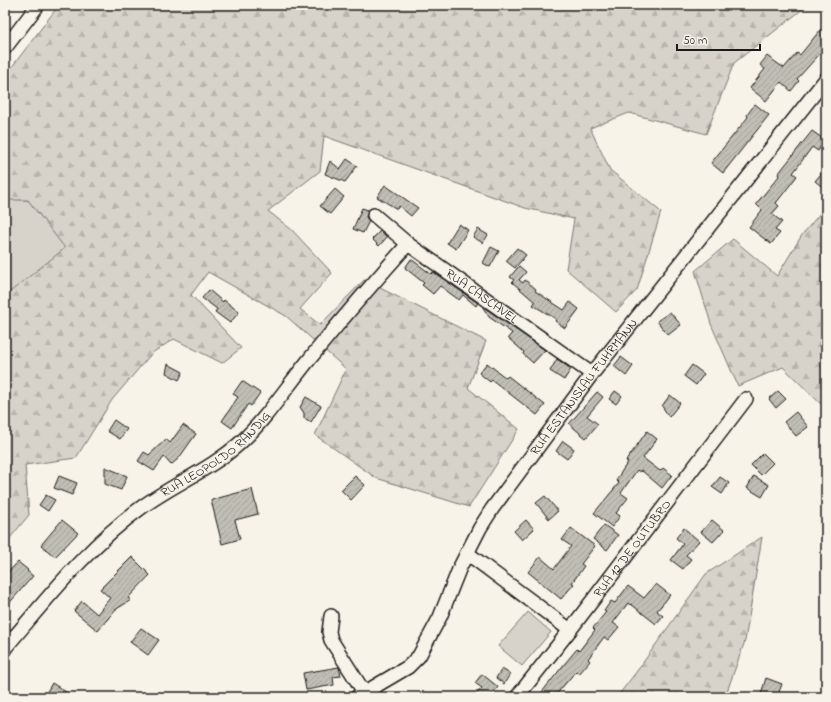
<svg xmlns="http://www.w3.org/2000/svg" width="831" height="702" viewBox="0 0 831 702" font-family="'Indie Flower',sans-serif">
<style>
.green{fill:#d7d3cb;stroke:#7a7874}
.forest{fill:url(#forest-firs);stroke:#7a7874}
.building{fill:url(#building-hatch);stroke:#1c1c1c}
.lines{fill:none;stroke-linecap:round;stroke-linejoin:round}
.minor-casing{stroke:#1c1c1c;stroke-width:16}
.minor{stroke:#f7f3e8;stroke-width:13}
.labels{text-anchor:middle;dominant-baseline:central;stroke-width:3;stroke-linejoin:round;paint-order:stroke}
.street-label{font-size:13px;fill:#1c1c1c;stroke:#f7f3e8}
</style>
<defs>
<pattern id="forest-firs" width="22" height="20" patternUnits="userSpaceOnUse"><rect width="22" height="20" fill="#d7d3cb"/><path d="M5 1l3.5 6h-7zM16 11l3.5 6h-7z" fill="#b8b5ae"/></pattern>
<pattern id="building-hatch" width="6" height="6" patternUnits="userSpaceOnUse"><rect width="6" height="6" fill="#c0beb5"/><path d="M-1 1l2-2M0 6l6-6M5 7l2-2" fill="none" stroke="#a4a39b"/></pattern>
</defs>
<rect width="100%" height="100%" fill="#f7f3e8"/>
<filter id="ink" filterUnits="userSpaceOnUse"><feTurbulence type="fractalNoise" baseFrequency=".025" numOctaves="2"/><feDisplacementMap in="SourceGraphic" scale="8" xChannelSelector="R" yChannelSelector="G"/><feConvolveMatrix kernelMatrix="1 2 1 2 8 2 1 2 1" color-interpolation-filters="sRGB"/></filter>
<g filter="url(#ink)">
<g class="green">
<path d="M5,199l23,1 38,48 -61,53z"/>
<path d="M528,612l23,20 -29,34 -24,-20z"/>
</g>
<g class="forest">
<path d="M59,5h749l-74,58 -28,71 -77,-21 -39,15 20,42 51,42 -24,78 -21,22 -50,-43 8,-50 -49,-11 -201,-72 -4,35 -52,40 24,19 40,43 -32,36 20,16 44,-45 122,61 -18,47 51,41 -50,78 -93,-29 -61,-43 31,-66 -60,-53 -78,-44 -17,23 50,53 -19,15 -48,-24 -22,14 -40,47 -36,58 -51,7 4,50 -24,29v-248l60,-48 -37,-48h-23v-124z"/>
<path d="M826,206v203l-43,-42 -45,19 -27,-62 -16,-53 38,-32 44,37 25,-41z"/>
<path d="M762,537l-17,104 -20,56h-108l20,-26 69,-97z"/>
</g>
<g class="building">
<path d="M821,29l5,4v14l-29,32 2,2 -8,10 -10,-9 -15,19 -16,-13 15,-19 -5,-4 7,-9 17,12 13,-15 3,2z"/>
<path d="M755,104l14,11 -46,58 -12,-10 37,-46 -1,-2z"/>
<path d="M812,131l13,9 -7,11 -6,-4 -19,26 4,3 -21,27 3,3 -7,8 10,8 -7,8 5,3 -9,11 -22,-17 13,-17 -6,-6 23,-28 -1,-2z"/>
<path d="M347,159l10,7 -12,16 -20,-8 5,-13 10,8z"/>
<path d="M826,168v22l-11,-9z"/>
<path d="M385,185l33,23 -7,8 -12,-10 -2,3 -20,-12z"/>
<path d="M335,189l9,8 -14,17 -10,-8z"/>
<path d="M362,208l6,2 -2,7 3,4 -6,12 -10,-4z"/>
<path d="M459,224l9,6 -12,19 -9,-6z"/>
<path d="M478,229l10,6 -5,8 -10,-6z"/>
<path d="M380,231l7,6 -8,9 -7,-7z"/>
<path d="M491,247l8,4 -9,16 -7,-4z"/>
<path d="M517,248l9,7 -11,13 -9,-7z"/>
<path d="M411,259l20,15 2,-2 45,31 -2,3 -13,-11 -4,5 -19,-14 -7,8 -11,-9 2,-2 -19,-15z"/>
<path d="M519,266l7,6 -7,8 4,3 2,-3 11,9 -1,2 29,19 6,-8 9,7 -14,19 -10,-7 1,-2 -23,-14 2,-3 -23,-20 2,-2 -4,-3z"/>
<path d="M209,290l14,12 1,-2 15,12 -9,11 -15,-11 2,-3 -15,-11z"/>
<path d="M482,306l63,44 -12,13 -10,-9 1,-2 -16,-14 4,-5 -23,-16z"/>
<path d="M670,312l11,13 -13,10 -11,-14z"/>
<path d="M621,357l12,9 -7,10 -12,-10z"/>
<path d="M557,359l14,10 -7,11 -14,-9z"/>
<path d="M487,363l19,15 2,-2 37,29 -8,10 -45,-35 -2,2 -11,-9z"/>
<path d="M168,364l15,8 -4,8 -13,-7z"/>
<path d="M692,365l12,9 -8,11 -12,-9z"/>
<path d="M242,381l18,12 -9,13 -3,-2 -16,24 -10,-7 16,-24 -5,-3z"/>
<path d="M615,391l7,5 -6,8 -7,-5z"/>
<path d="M778,391l8,8 -10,9 -7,-9z"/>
<path d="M597,392l6,5 -16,19 11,8 -12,14 -17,-14z"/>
<path d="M670,395l10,8 -11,14 -7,-11z"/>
<path d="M306,397l15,9 -10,16 -7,-4v-5l-4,-6z"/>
<path d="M796,412l12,15 -12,9 -12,-14z"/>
<path d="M114,420l13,9 -7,10 -13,-8z"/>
<path d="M183,425l13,9 -17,24 -8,7 -7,-8 -10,14 -16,-10 6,-9 5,3 17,-16 4,4z"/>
<path d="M647,431l10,8 -14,19 17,13 3,-3 9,7 -10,13 -21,-18 -1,2 -3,-2 -16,23 7,5 -12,15 4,3 -8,11 -18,-14 25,-30 -3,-3 12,-18 -2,-1z"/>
<path d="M563,441l11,8 -7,10 -11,-8z"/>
<path d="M763,453l10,10 -12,12 -10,-10z"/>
<path d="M105,467l22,9 -6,14 -16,-6z"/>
<path d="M59,476l18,7 -5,12 -18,-7z"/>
<path d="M355,476l10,9 -14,15 -10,-10z"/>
<path d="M754,476l15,9 -7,12 -15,-9z"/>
<path d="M720,477l9,6 -7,11 -10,-7z"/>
<path d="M252,489l6,25 -23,6 5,19 -18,5 -11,-44z"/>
<path d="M46,495l9,5 -7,11 -9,-6z"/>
<path d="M545,496l13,15 -9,8 -13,-16z"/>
<path d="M62,520l16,13 -23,24 -14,-12z"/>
<path d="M526,520l8,9 -12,11 -8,-9z"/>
<path d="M712,520l12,10 -11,12 -12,-10z"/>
<path d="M604,525l14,10 -11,15 -14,-11z"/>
<path d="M571,528l24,18 -14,18 3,2 -12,17 2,1 -13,15 -33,-27 12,-15 14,12 17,-23 -9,-6z"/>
<path d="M684,528l15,13 -13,14 5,4 -8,10 -12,-9 12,-16 -7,-6z"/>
<path d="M132,557l18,18 -22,23 3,2 -16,10 -17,21 -24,-20 8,-10 15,13 13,-16 -10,-9z"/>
<path d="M18,562l10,8 -1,1 6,5 -28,32v-33z"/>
<path d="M656,584l14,11 -13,16 6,5 -7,8 -25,-20 -1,1 -2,-2 -15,20 6,4 -11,13 -4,-3 -16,22 2,2 -11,13 -3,-3 -22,26h-16l28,-35 11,-13 2,2 16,-21 -2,-2 13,-16 -2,-1 7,-10 4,2 13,-17 16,12z"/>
<path d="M141,628l18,12 -11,15 -18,-13z"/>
<path d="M339,667l2,9 -8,1 1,8 -28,5 -3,-17z"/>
<path d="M502,669l8,5 -6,10 -8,-6z"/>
<path d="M482,674l16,13 -8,10h-16l8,-9 -7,-5z"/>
<path d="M766,678l16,6 -5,13h-17z"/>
<path d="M52,683l22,14h-30z"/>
</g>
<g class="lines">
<g class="minor-casing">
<g id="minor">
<path d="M5,48l33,-43"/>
<path id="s1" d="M374,215l34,29 184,130"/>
<path d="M467,553l103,77"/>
<path d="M331,616l-2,16 2,8 33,52"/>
<path id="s2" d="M5,648c43,-50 83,-102 137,-141 32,-23 69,-38 98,-64 26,-24 46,-55 68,-82 32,-40 66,-79 100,-117"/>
<path id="s3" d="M357,697l51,-30 11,-11 21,-39 20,-50 20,-39 12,-19 100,-135 234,-295"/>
<path id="s4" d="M517,697l53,-67 176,-231"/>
</g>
</g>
<use href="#minor" class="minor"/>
</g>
</g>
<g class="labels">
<g class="street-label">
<text stroke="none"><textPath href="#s1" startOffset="135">RUA CASCAVEL</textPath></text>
<text stroke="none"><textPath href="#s3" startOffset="392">RUA ESTANISLAU FUHRMANN</textPath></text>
<text stroke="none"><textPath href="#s2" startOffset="288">RUA LEOPOLDO RANDIG</textPath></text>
<text stroke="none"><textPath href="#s4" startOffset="188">RUA 12 DE OUTUBRO</textPath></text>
</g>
</g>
<rect width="831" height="702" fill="none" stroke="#f7f3e8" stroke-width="20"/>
<rect x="10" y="10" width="811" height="682" fill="none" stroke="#1c1c1c" stroke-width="1.5" filter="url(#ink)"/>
<path d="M677 44v6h83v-6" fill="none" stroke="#1c1c1c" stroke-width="2"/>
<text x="683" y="44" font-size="12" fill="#1c1c1c" stroke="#f7f3e8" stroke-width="3" paint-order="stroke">50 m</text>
</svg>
